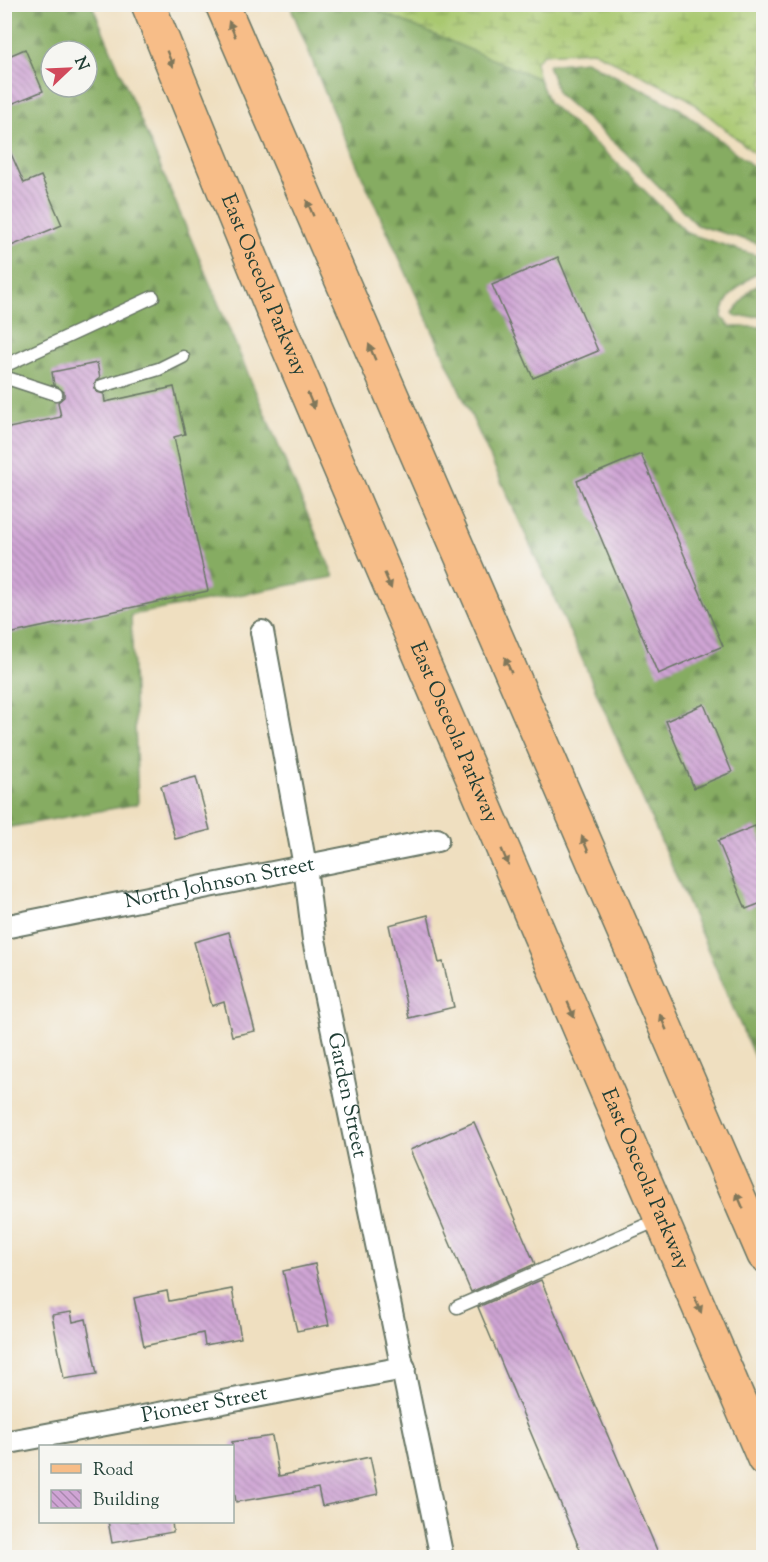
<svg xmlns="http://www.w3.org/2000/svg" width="768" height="1562" viewBox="0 0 768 1562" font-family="'Sorts Mill Goudy',serif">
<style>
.forest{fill:url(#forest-firs);stroke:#52744b;stroke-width:1.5;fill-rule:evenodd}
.wetland{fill:url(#wetland-marsh);stroke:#648252;stroke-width:1.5}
.building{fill:url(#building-back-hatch)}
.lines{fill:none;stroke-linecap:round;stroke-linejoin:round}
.lane-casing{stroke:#687665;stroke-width:15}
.street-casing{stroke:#687665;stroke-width:26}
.primary-casing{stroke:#687665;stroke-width:36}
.lane{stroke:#fff;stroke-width:12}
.street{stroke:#fff;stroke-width:22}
.primary{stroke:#f7bd88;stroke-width:33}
.oneway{fill:#80775a}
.labels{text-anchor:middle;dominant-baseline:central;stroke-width:4.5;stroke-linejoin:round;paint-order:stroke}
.street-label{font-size:21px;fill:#1f3d34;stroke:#f6f6f2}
</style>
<defs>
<pattern id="forest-firs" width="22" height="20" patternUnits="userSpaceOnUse" patternTransform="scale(1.5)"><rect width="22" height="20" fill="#86ac62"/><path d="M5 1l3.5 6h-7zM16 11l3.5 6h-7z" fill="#6d8d52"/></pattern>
<pattern id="wetland-marsh" width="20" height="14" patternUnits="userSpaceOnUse" patternTransform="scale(1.5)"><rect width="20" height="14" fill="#a9c870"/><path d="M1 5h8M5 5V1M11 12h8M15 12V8" fill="none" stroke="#89a45d"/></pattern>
<pattern id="building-back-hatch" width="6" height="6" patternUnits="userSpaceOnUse" patternTransform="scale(1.5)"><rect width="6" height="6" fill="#cfa4d4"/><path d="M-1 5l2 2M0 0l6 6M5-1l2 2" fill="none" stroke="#a787ad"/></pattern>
</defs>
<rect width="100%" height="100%" fill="#f6f6f2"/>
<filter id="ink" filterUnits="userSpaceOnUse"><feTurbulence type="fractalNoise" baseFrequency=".0167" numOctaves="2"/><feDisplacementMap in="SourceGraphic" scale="12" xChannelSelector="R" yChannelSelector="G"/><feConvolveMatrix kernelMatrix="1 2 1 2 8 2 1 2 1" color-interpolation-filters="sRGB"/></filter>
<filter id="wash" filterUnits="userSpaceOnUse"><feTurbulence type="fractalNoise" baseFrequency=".008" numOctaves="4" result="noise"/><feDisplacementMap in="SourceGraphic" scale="24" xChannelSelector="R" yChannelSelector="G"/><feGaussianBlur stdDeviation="1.35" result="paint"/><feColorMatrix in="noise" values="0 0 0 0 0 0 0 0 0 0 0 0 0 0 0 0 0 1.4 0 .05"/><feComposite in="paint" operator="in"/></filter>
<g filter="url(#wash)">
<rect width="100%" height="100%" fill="#efdfc0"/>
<g class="forest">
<path d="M5,5h87l242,572 -203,38 7,189 -133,24zM51,51h36v36h-36z"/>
<path d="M290,5h75l174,74 10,24 66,58 72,72 71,23 4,14c-16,10 -41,27 -40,48l9,9h32v750l-180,-416 -251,-551z"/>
<path d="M586,61l94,48 83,65v71l-66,-20 -72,-73 -67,-58 -10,-29z"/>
<path d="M763,283v33l-26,1 -4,-4 18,-24z"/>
</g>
<path class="wetland" d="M365,5h398v155l-76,-62 -94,-47 -50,3 -8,8 4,17z"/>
<g id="blocks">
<g class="building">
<path d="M25,49l18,42 -39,16v-49z"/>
<path d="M4,138l20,45 17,-7 21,49 -58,24z"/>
<path d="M558,257l40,94 -65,27 -41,-93z"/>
<path d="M97,363l3,15 -4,3 -2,7 3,4 7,2 1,8 69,-15 11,47 -11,3 34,154 -204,44v-206l57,-12 -3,-15 6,-5v-5l-10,-7 -2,-13z"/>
<path d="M641,454l82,192 -65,28 -81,-193z"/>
<path d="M704,704l28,68 -38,16 -28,-67z"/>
<path d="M196,777l14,53 -35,9 -14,-53z"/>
<path d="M755,826l9,20v56l-18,7 -28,-68z"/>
<path d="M428,915l11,48 4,-1 11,45 -45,11 -20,-93z"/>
<path d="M229,932l26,99 -23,5 -8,-34 -12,4 -18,-64z"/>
<path d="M474,1122l61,142 -64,28 -61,-142z"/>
<path d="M315,1264l14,61 -32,6 -14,-60z"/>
<path d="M541,1280l119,277h-77l-105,-250z"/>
<path d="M232,1289l9,49 -36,7 -2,-12 -59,13 -10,-48 33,-7 2,10z"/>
<path d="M71,1312l2,10 13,-3 11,55 -33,5 -12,-64z"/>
<path d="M272,1436l7,40 91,-19 8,37 -56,12 -4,-18 -82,14 -4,-22v-38z"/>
<path d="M108,1521h64l1,11 -61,11z"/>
</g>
</g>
</g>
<g filter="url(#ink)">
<use href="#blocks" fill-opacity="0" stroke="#687665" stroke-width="1.5"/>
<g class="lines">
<g class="lane-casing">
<g id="lane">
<path d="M4,366l149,-69"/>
<path d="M4,377l52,17"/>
<path d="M102,386l57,-17 24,-12"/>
<path d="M457,1307l203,-88"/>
</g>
</g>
<g class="street-casing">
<g id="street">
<path id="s1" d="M262,632l43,234 9,74 128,618"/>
<path id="s2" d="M4,927l433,-87"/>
<path id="s3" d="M4,1443l400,-75"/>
</g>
</g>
<g class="primary-casing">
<g id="primary">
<path id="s4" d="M148,4l132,324 484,1131"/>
<path d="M222,4l542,1251"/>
</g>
</g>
<use href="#lane" class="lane"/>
<use href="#street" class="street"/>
<use href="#primary" class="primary"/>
</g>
<defs><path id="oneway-solid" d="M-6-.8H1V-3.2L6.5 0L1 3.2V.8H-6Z" transform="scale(1.5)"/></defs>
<g class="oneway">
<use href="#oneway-solid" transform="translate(232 29) rotate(-113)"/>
<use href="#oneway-solid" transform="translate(170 59) rotate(68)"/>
<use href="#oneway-solid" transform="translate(310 208) rotate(-113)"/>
<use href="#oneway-solid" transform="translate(372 352) rotate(-113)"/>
<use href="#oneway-solid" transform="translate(311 401) rotate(67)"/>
<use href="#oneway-solid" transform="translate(388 581) rotate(67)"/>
<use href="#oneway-solid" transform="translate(508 665) rotate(-113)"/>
<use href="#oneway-solid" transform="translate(585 844) rotate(-113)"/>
<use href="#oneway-solid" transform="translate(505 857) rotate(67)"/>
<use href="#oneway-solid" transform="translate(571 1010) rotate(67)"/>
<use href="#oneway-solid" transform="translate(663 1022) rotate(-113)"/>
<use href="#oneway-solid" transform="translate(740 1201) rotate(-113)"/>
<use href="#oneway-solid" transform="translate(698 1305) rotate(67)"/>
</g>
</g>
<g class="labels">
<g class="street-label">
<text stroke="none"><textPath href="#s4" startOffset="304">East Osceola Parkway</textPath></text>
<text stroke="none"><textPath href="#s4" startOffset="790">East Osceola Parkway</textPath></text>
<text stroke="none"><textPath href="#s2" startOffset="220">North Johnson Street</textPath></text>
<text stroke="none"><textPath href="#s1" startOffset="471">Garden Street</textPath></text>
<text stroke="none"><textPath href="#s4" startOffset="1276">East Osceola Parkway</textPath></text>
<text stroke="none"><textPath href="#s3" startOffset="204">Pioneer Street</textPath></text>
</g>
</g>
<rect width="768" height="1562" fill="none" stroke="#f6f6f2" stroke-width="24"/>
<rect x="39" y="1445" width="195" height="78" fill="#f6f6f2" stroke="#a0aca6" stroke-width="1.5"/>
<rect x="51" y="1464" width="30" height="9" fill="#f7bd88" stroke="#a0aca6" stroke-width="1.5"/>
<text x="93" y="1475" font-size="18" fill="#1f3d34">Road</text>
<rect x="51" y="1490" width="30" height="18" fill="url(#building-back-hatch)" stroke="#a0aca6" stroke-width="1.5"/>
<text x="93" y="1505" font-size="18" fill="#1f3d34">Building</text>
<g transform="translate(69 69) rotate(67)"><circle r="28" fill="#f6f6f2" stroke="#a0aca6" stroke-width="1.5"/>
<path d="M0-4.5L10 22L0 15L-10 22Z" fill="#d1495b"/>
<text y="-9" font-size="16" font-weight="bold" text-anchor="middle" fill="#1f3d34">N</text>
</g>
</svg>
